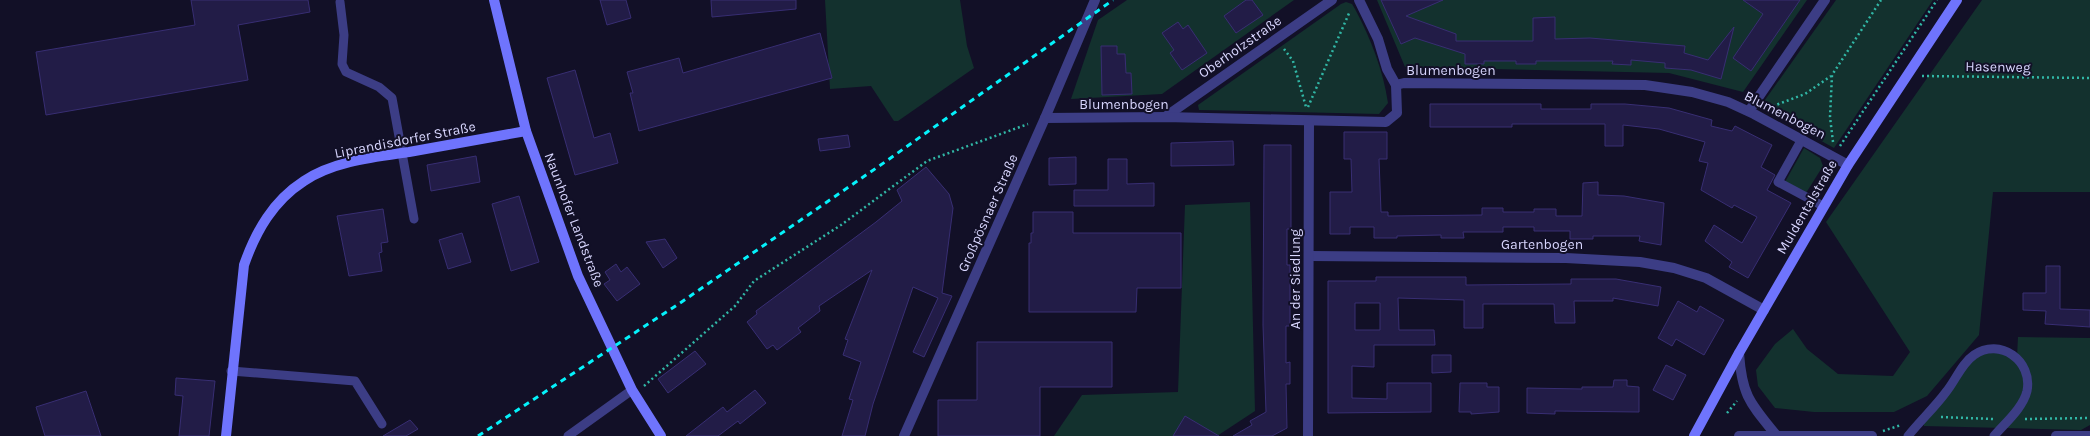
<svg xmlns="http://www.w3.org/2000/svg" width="2090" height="436" viewBox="0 0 2090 436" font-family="Karla,sans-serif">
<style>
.green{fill:#13312e}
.building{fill:#221c47;stroke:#382e73;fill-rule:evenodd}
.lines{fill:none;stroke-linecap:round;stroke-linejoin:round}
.path{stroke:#31b7a6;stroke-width:2.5;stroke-dasharray:2 3;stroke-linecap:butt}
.lane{stroke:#3c3d85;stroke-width:9}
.street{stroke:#3c3d85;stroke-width:10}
.secondary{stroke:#6f74fd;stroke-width:10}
.rail{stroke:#05f2fb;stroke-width:3;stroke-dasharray:6 5;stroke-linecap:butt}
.labels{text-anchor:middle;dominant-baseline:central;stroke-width:4;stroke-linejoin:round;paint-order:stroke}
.street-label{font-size:14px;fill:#d8d6fe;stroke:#121027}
</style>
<rect width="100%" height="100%" fill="#121027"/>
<g class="green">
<path d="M825,0h135l7,46 7,22 -76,53h-4l-23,-35 -41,3z"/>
<path d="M1127,0h167l-132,94 -91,5 27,-79z"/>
<path d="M1377,0h430l-64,92 -74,-19 -264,-6z"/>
<path d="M1836,0h97l-99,148 -74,-41z"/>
<path d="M1982,0h108v192h-97l-14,143 -52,61 -33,16h-80l-39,-4 -17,-22 -2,-16 19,-26 18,-15 14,20 31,25 55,2 17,-24 -84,-130z"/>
<path d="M1346,2l6,2 3,5c16,30 28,61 33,94l-9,11 -180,-4 -1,-5 143,-101z"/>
<path d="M1804,148l16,10 3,8 -17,27 -21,-11z"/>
<path d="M1250,202l5,209 -38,25h-163l28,-41 96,-3 7,-187z"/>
<path d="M2018,337l72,1v87l-9,5 -157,-4v-9l39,-51 25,-16 29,7z"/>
</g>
<g class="building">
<path d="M191,0h117l2,12 -72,13 10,55 -202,35 -10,-63 159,-27z"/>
<path d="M600,0h26l5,18 -24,7z"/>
<path d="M711,0h85v9l-84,8z"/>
<path d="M1246,0h6l11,15 -27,18 -12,-17z"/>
<path d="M1381,0h62l-37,16 50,18v7h77v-23l22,-1v22l35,-1 95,8 -1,7 24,7 26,-33 -13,52 -30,-9 -26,-2v-5l-34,-3v5l-19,-1 1,-3h-77v3h-20v-3h-32v3h-19v-10l-50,-16 -14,6z"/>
<path d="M1743,0h57l-49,71 -18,-13 30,-44z"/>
<path d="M1178,22l5,7 5,-4 19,28 -25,17 -12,-17 4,-3 -12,-17z"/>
<path d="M820,33l12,45 -193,53 -9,-38h3l-6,-21 52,-14 4,15z"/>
<path d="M1101,46h16v8h8l1,19h5l1,21 -30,1z"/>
<path d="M575,70l19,68 16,-5 8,30 -43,12 -28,-97z"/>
<path d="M1430,104h111v5h50v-5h34l44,4 43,12 -1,6 21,5 3,-5 37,19 -11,22 14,8 -8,15 24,13 -43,75 -19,-11 3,-5 -27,-21 9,-16 28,18 15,-26 -23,-12 -2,3 -31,-18 7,-27 -9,-2 6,-19 -46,-13 -36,-4v21h-18v-22h-93v3h-82z"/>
<path d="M1344,132h43v27h-8l2,53h7v4l94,-1v-7h21v4h31v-3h22v7h26l1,-33 15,-1v13l26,1 40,7 -3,42 -22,-4 1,-5h-47v3h-23v-8h-36v-4h-31v5h-40l1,6h-23v-3l-44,1v2h-23v-11h-24v7h-20v-42h22l-1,-33h-7z"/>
<path d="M848,135l2,12 -30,4 -2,-12z"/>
<path d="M1233,141l1,24 -63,1v-23z"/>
<path d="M1264,145h27v84h-4v36h3v61h-4v37l4,-1v22h-4l1,44 -15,8h-39l19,-11 -2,-4 16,-9 -3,-87z"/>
<path d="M476,156l4,26 -49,9 -4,-26z"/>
<path d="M1076,157v27l-27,1v-27z"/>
<path d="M1108,159h19v25l27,-1v23h-80v-16h34z"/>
<path d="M926,167l23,27 4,14 -11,85 10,3 -28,61 -11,-5 25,-54 -25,-11 -40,117 -8,32h-23l11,-36 -4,-1 12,-37 -18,-7 5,-15 -3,-1 27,-69 -53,36 1,5 -22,17 3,4 -24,18 -4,-5 -6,4 -20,-27 10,-8 -1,-3 120,-89 26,-21 -5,-11z"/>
<path d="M519,196l20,66 -28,9 -19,-67z"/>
<path d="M383,209l5,33 -7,1 1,9 -3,1 3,18 -33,5 -12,-60z"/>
<path d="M1033,212h40v21h108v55h-44l-1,24h-107v-69h2v-10h2z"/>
<path d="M462,233l9,29 -23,7 -9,-29z"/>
<path d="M665,239l12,19 -14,10 -17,-26z"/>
<path d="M616,264l5,8 6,-5 13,17 -23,17 -13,-17 6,-4 -5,-8z"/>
<path d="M2046,266h14v43l30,1v17l-45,-3 1,-13 -23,-1v-17h23z"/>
<path d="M1376,277h90v8l105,-1v-5h45l45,8 -3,19 -45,-8v3h-39l1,22h-20l-1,-19h-71v24h-19v-28l-66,-2 1,32h35l1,15h-61v22l-22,-1v32l35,1v-16h44v29l-103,1v-132h48zM1355,303h25v27h-25z"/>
<path d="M1678,301l19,11 3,-6 24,14 -20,35 -28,-16 -4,7 -14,-8z"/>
<path d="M977,342h135v45h-72v49h-102v-36h39z"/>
<path d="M695,351l11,13 -38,29 -10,-14z"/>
<path d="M1432,355h19v17l-19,1z"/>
<path d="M1666,365l20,10 -13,25 -20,-10z"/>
<path d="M176,378l39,3 -6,55h-30l4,-40 -8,-1z"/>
<path d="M1614,380h13v6l12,1v25l-84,-1v3l-28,-1v-25l55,1v-2h31z"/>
<path d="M1460,383h27v4h12v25l-28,2v-2h-12z"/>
<path d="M755,390l11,13 -26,21 -2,-3 -20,15h-32l37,-29 4,5z"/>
<path d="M86,391l15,45h-56l-9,-29z"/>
<path d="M1185,416l34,20h-46z"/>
<path d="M410,420l8,9 -12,7h-23z"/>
</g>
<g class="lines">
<g class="path">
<path d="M1284,49l9,12 13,46"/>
<path d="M1922,76l168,2"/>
<path d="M1308,107l42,-96"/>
<path d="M1768,108l37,-14 26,-18"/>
<path d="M1833,142l-3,-25 2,-42 49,-75"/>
<path d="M1840,146l97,-146"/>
<path d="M644,386l91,-80 19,-25 87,-56 86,-64 101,-37"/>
<path d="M1727,413l10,-12"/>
<path d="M1941,417l53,2"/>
<path d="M2025,419l65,-1"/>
<path d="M1883,431l18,-6"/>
</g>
<g class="lane">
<path d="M340,2l4,33 -2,29 4,8 33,15 13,11 22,121"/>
<path d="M1802,139l-24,43 45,24"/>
<path d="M231,371l124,10 27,43"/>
<path d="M568,436l64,-46"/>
<path d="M1908,436c12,-15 27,-29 38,-44 10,-12 15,-28 28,-37 26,-18 59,6 53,36 -4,17 -22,32 -33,45"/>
</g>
<g class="street">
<path d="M1396,85l8,-2 241,2 47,7 36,10 26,12 94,51"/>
<path d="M1749,111l76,-111"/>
<path d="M1165,117l167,-117"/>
<path d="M1045,118l120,-1 221,5 11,-9 -1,-28 -9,-16 -9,-30 -19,-39"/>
<path d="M1310,256l256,2 74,4 34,6 32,10 58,32"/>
<path d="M1739,353c3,43 11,50 37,82"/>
<path d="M904,436l141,-318 50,-118"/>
<path d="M1308,436l1,-315"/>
<path d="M1739,436h133"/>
<path d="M2056,436h34"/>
</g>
<g class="secondary">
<path d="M494,0l32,131 52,145 54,114 29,46"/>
<path d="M226,436l18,-171c12,-34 29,-64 60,-84 30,-20 71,-24 105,-29 39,-7 78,-14 117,-21"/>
<path d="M1694,436l45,-83 109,-188 109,-165"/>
</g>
<path class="rail" d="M478,436l205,-135 202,-139 228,-162"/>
</g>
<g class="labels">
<g class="street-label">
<text transform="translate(1240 47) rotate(-35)">Oberholzstraße</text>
<text transform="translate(1998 67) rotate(1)">Hasenweg</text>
<text x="1451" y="70">Blumenbogen</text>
<text x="1124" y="104">Blumenbogen</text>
<text transform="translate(1785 115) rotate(27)">Blumenbogen</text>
<text transform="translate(405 140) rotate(-11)">Liprandisdorfer Straße</text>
<text transform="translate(1807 207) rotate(-60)">Muldentalstraße</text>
<text transform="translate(988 213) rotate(-66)">Großpösnaer Straße</text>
<text transform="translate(574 220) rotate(69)">Naunhofer Landstraße</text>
<text x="1542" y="244">Gartenbogen</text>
<text transform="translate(1295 279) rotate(-90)">An der Siedlung</text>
</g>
</g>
</svg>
